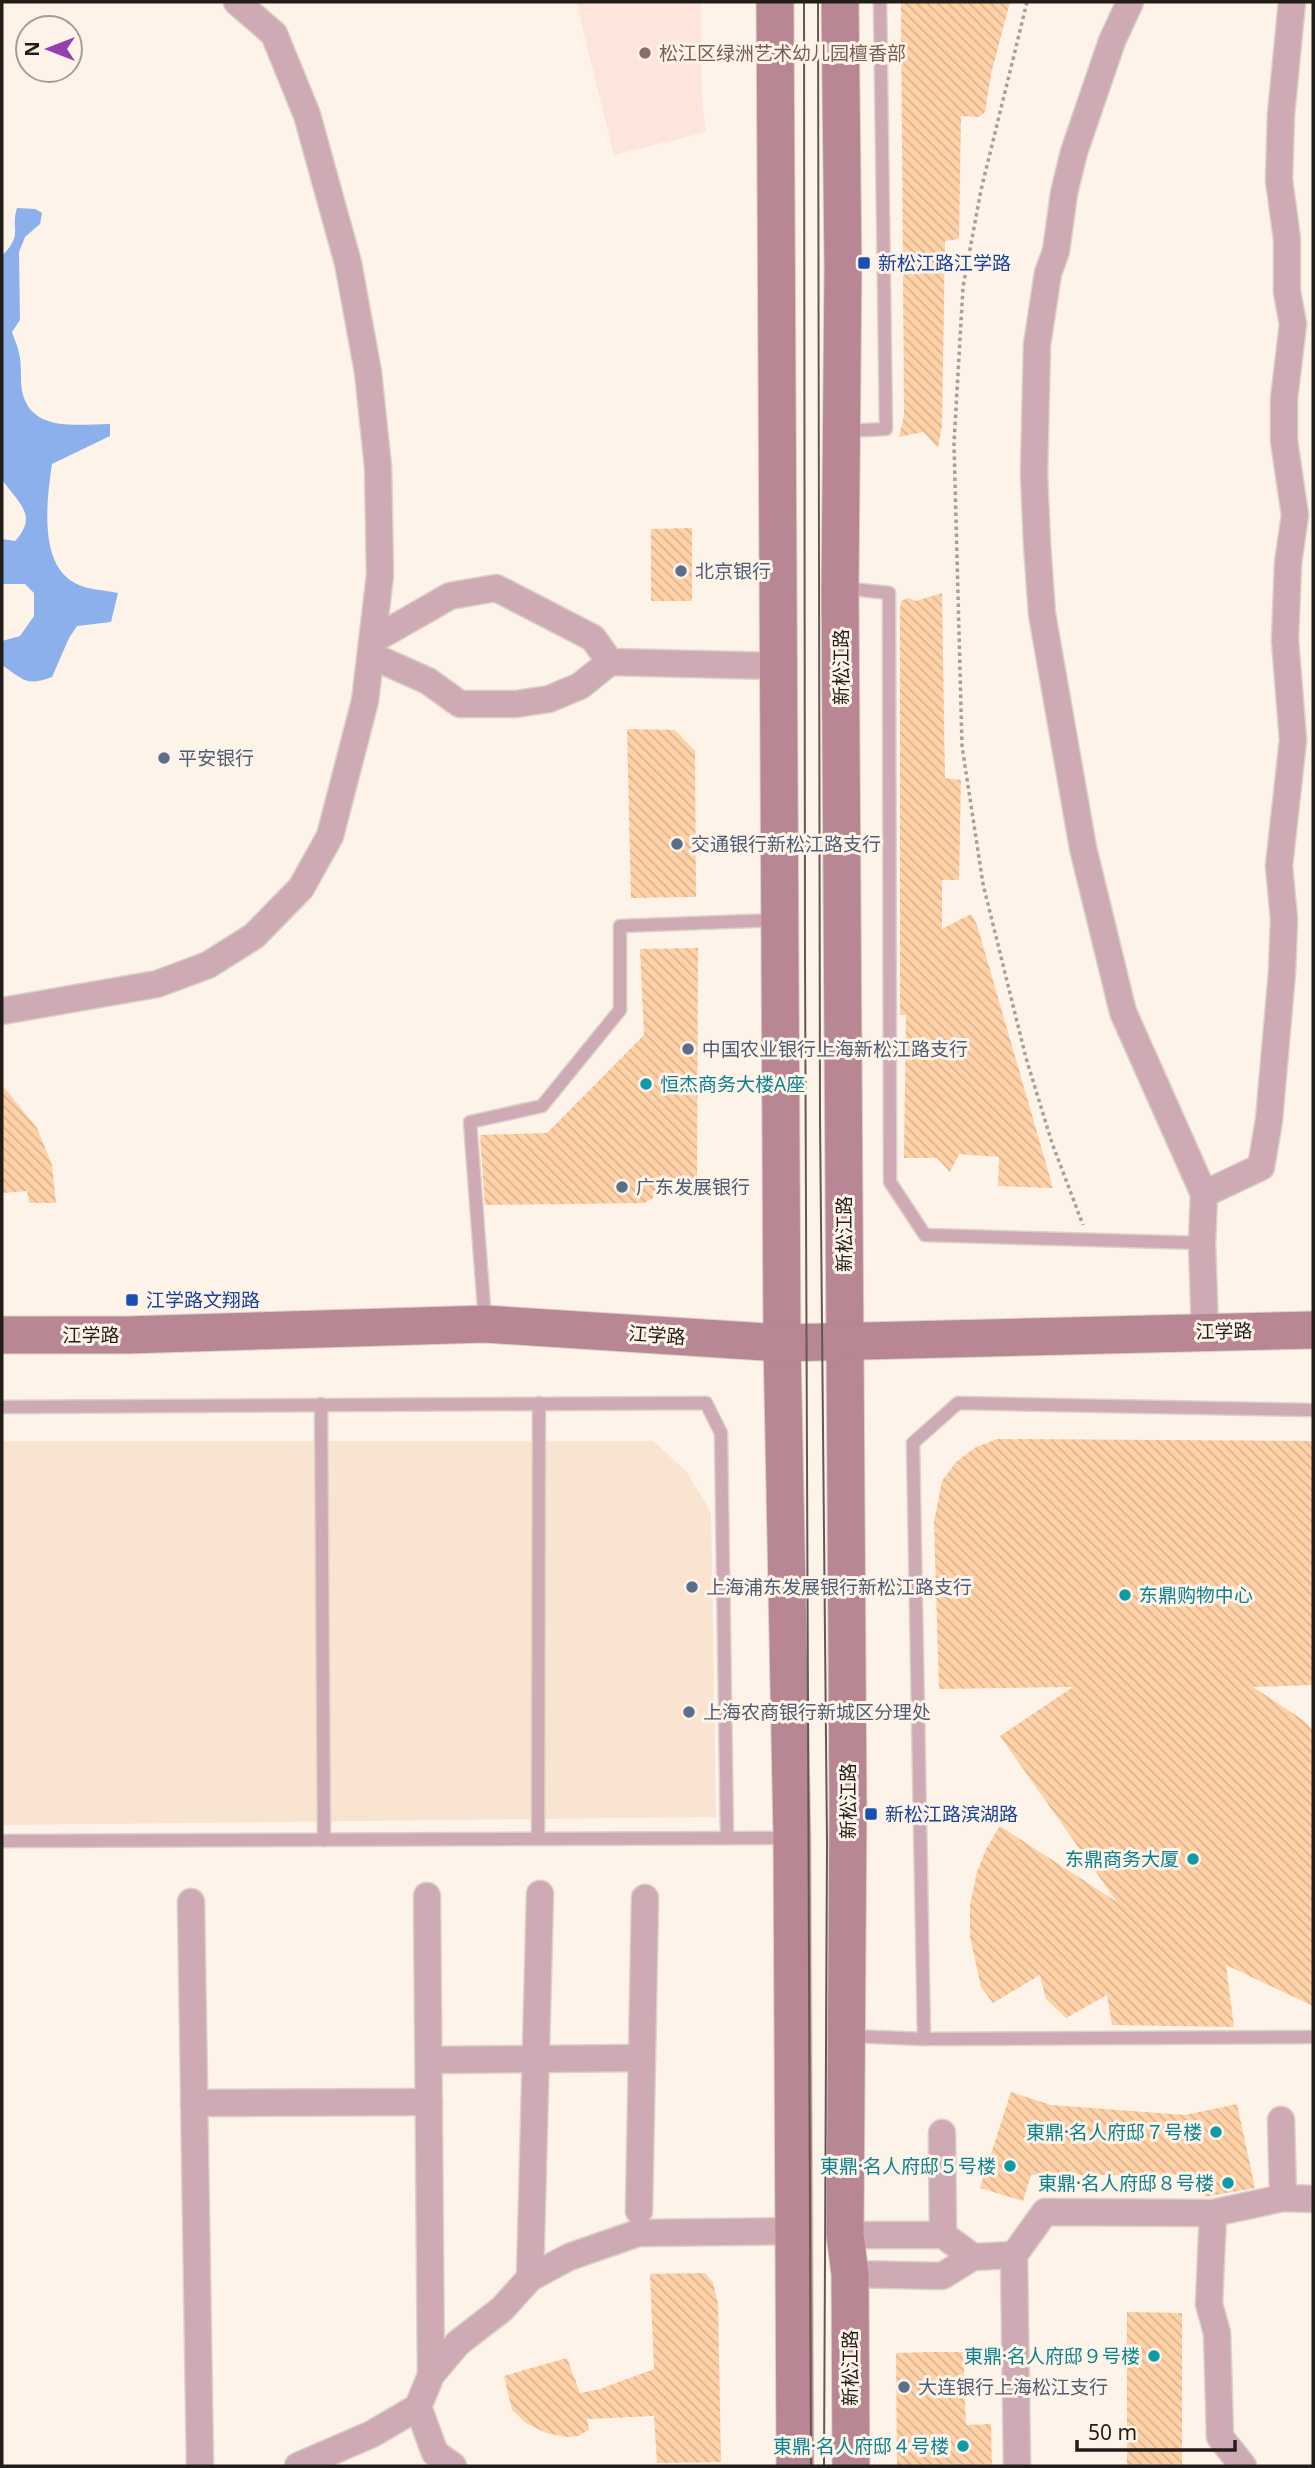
<svg xmlns="http://www.w3.org/2000/svg" width="1315" height="2468" viewBox="0 0 1315 2468" font-family="'Noto Sans','Noto Sans SC',sans-serif">
<style>
.built{fill:#f8e4d1}
.education{fill:#fee5dc}
.water{fill:#8bb0eb}
.building{fill:url(#building-back-hatch)}
.lines{fill:none;stroke-linecap:round;stroke-linejoin:round}
.lane-casing{stroke:#dbd1c7;stroke-width:15}
.street-casing{stroke:#dbd1c7;stroke-width:29}
.secondary-casing{stroke:#dbd1c7;stroke-width:39}
.path{stroke:#a8a097;stroke-width:3.5;stroke-dasharray:3.5 3.5;stroke-linecap:butt}
.lane{stroke:#ceabb4;stroke-width:12}
.street{stroke:#ceabb4;stroke-width:26}
.secondary{stroke:#b98694;stroke-width:37}
.tram{stroke:#615a54;stroke-width:2}
.education-dot{fill:#8d6e63;stroke:#fef3e8;stroke-width:2.5}
.transit-dot{fill:#1a4fb4;stroke:#fef3e8;stroke-width:2.5}
.service-dot{fill:#5c6f8a;stroke:#fef3e8;stroke-width:2.5}
.culture-dot{fill:#0f9aa8;stroke:#fef3e8;stroke-width:2.5}
.labels{text-anchor:middle;dominant-baseline:central;stroke-width:6;stroke-linejoin:round;paint-order:stroke}
.education-label{font-size:19px;fill:#785e54;stroke:#fef3e8;text-anchor:start}
.transit-label{font-size:19px;fill:#164399;stroke:#fef3e8;text-anchor:start}
.service-label{font-size:19px;fill:#4e5e75;stroke:#fef3e8;text-anchor:start}
.street-label{font-size:19px;fill:#221d19;stroke:#fef3e8}
.culture-label{font-size:19px;fill:#0d838f;stroke:#fef3e8;text-anchor:end}
</style>
<defs>
<pattern id="building-back-hatch" width="6" height="6" patternUnits="userSpaceOnUse" patternTransform="scale(1.75)"><rect width="6" height="6" fill="#ffd1a7"/><path d="M-1 5l2 2M0 0l6 6M5-1l2 2" fill="none" stroke="#dab38f"/></pattern>
</defs>
<rect width="100%" height="100%" fill="#fef3e8"/>
<path class="built" d="M2,1441h651l33,30 25,41 5,305 -714,8z"/>
<path class="education" d="M576,2h125l1,101 4,29 -92,23z"/>
<path class="water" d="M17,208l18,1 7,4 -2,11 -15,13 -6,15 1,68 -8,12c2,7 6,14 7,21 3,12 1,26 3,38 9,42 55,33 88,33v12l-58,28c-5,34 -14,100 23,119 11,7 30,7 43,10l-7,29 -34,4 -8,12 -17,39c-27,10 -29,2 -50,-12v-24l18,-5 14,-20v-23l-9,-9h-23v-45l13,2c25,-27 1,-39 -13,-62v-223c22,-23 8,-25 15,-48z"/>
<g class="building">
<path d="M901,2h109l-19,72 -6,38 -6,5 -18,-1 -2,123 -14,2 -3,185 -4,22 -15,-16 -24,5 5,-21z"/>
<path d="M692,528v73h-41v-72z"/>
<path d="M942,593l3,185 16,2 -2,100h-17v49l29,-15 6,11 76,263 -55,-2 1,-29 -40,-3 -9,18 -13,-14h-33l2,-143h-6v-404l1,-10 7,-3 8,3z"/>
<path d="M627,729l48,1 20,21 1,146 -65,1z"/>
<path d="M698,948l-1,237 -35,-1 -10,15 -8,4 -159,2 -5,-70 67,-2 97,-98 -4,-86z"/>
<path d="M2,1085l35,43 15,37 4,38h-27l-2,-12 -25,2z"/>
<path d="M998,1439l315,2v244l-60,2 50,33 10,10v276l-87,-41 8,62 -122,-2 -5,-30 -41,23 -20,-19 -6,-24 -47,28 -12,-16 -11,-50v-32l7,-33 9,-23 14,-23 117,76 -117,-166 73,-49 -134,2 -5,-167 8,-41 14,-19 20,-15z"/>
<path d="M1011,2092l40,13 134,10 52,-11 18,84 -50,9 -5,-22h-169l-8,26 -43,-13z"/>
<path d="M705,2273l8,10 5,21 3,158 -64,1 -3,-47 -67,3 2,11 -11,6 -12,1 -20,-4 -20,-10 -14,-13 -8,-34 63,-18 13,35 20,-4 54,-20 -4,-95z"/>
<path d="M1127,2312l55,1v153h-55z"/>
<path d="M931,2352h32l3,73 25,-1 1,42h-95l-1,-113z"/>
</g>
<g class="lines">
<g class="lane-casing">
<g id="lane">
<path d="M845,431l41,-2 -6,-427"/>
<path d="M842,588l47,5 1,589 35,53 277,8"/>
<path d="M485,1321l-15,-199 72,-16 78,-96v-84l155,-6"/>
<path d="M321,1404l3,436"/>
<path d="M2,1407l704,-4 15,30 6,404"/>
<path d="M538,1838l1,-435"/>
<path d="M2,1841l786,-3"/>
<path d="M850,2036l74,3 389,-2"/>
<path d="M924,2039l-11,-596 45,-40 355,7"/>
</g>
</g>
<g class="street-casing">
<g id="street">
<path d="M1130,2l-18,39 -38,111 -10,41 -8,58 -8,22 -11,72 -3,128 3,71 5,70 41,234 40,164 81,182 -2,49 3,89"/>
<path d="M373,640l77,-44 46,-8 97,50 17,24 169,4"/>
<path d="M372,656l56,25 32,23h56l33,-5 31,-13 30,-24"/>
<path d="M2,1011l155,-27 51,-19 46,-29 47,-48 29,-52 35,-135 15,-126 -2,-108 -10,-95 -20,-109 -41,-148 -33,-81 -37,-32"/>
<path d="M1204,1194l57,-27 8,-47 13,-148 2,-53 -5,-53 14,-126 -8,-100 3,-77 7,-48 -11,-74v-42l9,-75 -6,-32v-53l-8,-59 2,-66 11,-112"/>
<path d="M427,1896l4,479"/>
<path d="M191,1902l9,564"/>
<path d="M429,2060l213,-2"/>
<path d="M194,2103l235,-1"/>
<path d="M1281,2120l2,78"/>
<path d="M942,2133l1,102"/>
<path d="M639,2211l6,-313"/>
<path d="M1213,2213l-4,91 8,29 3,104 23,29"/>
<path d="M845,2235h98l30,22"/>
<path d="M850,2274l92,2 31,-19 41,-2"/>
<path d="M530,2278l10,-384"/>
<path d="M418,2407l17,46 18,13"/>
<path d="M298,2466l74,-32 46,-27 13,-32 27,-32 44,-34 28,-31 39,-21 69,-24 157,-2"/>
<path d="M1017,2466l-3,-211 31,-43 168,1 70,-15 30,1"/>
</g>
</g>
<g class="secondary-casing">
<g id="secondary">
<path d="M775,2l7,1341 10,495 3,628"/>
<path d="M840,2l3,265 -3,321 8,1221 -3,426 5,39 1,192"/>
<path d="M2,1335h125l358,-11 297,19 531,-13"/>
</g>
</g>
<path class="path" d="M1027,2l-46,188 -18,97 -9,156 8,303 21,138 43,174 26,85 31,82"/>
<use href="#lane" class="lane"/>
<use href="#street" class="street"/>
<use href="#secondary" class="secondary"/>
<g class="tram">
<path d="M804,2l1,956 6,1508"/>
<path d="M818,2l2,1116 7,724 -3,624"/>
</g>
</g>
<circle class="education-dot" cx="645" cy="53" r="7"/>
<g class="transit-dot">
<rect x="857" y="256" width="14" height="14" rx="3.5"/>
<rect x="125" y="1293" width="14" height="14" rx="3.5"/>
<rect x="864" y="1807" width="14" height="14" rx="3.5"/>
</g>
<g class="service-dot">
<circle cx="681" cy="571" r="7"/>
<circle cx="164" cy="758" r="7"/>
<circle cx="677" cy="844" r="7"/>
<circle cx="688" cy="1049" r="7"/>
<circle cx="622" cy="1187" r="7"/>
<circle cx="692" cy="1587" r="7"/>
<circle cx="689" cy="1712" r="7"/>
<circle cx="904" cy="2387" r="7"/>
</g>
<g class="culture-dot">
<circle cx="646" cy="1084" r="7"/>
<circle cx="1125" cy="1595" r="7"/>
<circle cx="1193" cy="1859" r="7"/>
<circle cx="1216" cy="2132" r="7"/>
<circle cx="1010" cy="2166" r="7"/>
<circle cx="1228" cy="2183" r="7"/>
<circle cx="1154" cy="2356" r="7"/>
<circle cx="963" cy="2446" r="7"/>
</g>
<g class="labels">
<g class="education-label">
<text x="659" y="53">松江区绿洲艺术幼儿园檀香部</text>
</g>
<g class="transit-label">
<text x="878" y="263">新松江路江学路</text>
<text x="146" y="1300">江学路文翔路</text>
<text x="885" y="1814">新松江路滨湖路</text>
</g>
<g class="service-label">
<text x="695" y="571">北京银行</text>
<text x="178" y="758">平安银行</text>
<text x="691" y="844">交通银行新松江路支行</text>
<text x="702" y="1049">中国农业银行上海新松江路支行</text>
<text x="636" y="1187">广东发展银行</text>
<text x="706" y="1587">上海浦东发展银行新松江路支行</text>
<text x="703" y="1712">上海农商银行新城区分理处</text>
<text x="918" y="2387">大连银行上海松江支行</text>
</g>
<g class="street-label">
<text transform="translate(841 667) rotate(-90)">新松江路</text>
<text transform="translate(844 1234) rotate(-90)">新松江路</text>
<text transform="translate(1224 1331) rotate(-1)">江学路</text>
<text x="91" y="1335">江学路</text>
<text transform="translate(657 1335) rotate(4)">江学路</text>
<text transform="translate(848 1801) rotate(-90)">新松江路</text>
<text transform="translate(850 2368) rotate(-90)">新松江路</text>
</g>
<g class="culture-label">
<text x="660" y="1084" text-anchor="start">恒杰商务大楼A座</text>
<text x="1139" y="1595" text-anchor="start">东鼎购物中心</text>
<text x="1179" y="1859">东鼎商务大厦</text>
<text x="1202" y="2132">東鼎·名人府邸７号楼</text>
<text x="996" y="2166">東鼎·名人府邸５号楼</text>
<text x="1214" y="2183">東鼎·名人府邸８号楼</text>
<text x="1140" y="2356">東鼎·名人府邸９号楼</text>
<text x="949" y="2446">東鼎·名人府邸４号楼</text>
</g>
</g>
<rect width="1315" height="2468" fill="none" stroke="#221d19" stroke-width="7"/>
<g transform="translate(49 49) rotate(270)"><circle r="33" fill="#fef3e8" stroke="#a69d95" stroke-width="2"/>
<path d="M0-5L12 26L0 18L-12 26Z" fill="#933fad"/>
<text y="-10" font-size="19" font-weight="bold" text-anchor="middle" fill="#221d19">N</text>
</g>
<path d="M1077 2440v10h158v-10" fill="none" stroke="#221d19" stroke-width="3.5"/>
<text x="1088" y="2440" font-size="21" fill="#221d19" stroke="#fef3e8" stroke-width="5" paint-order="stroke">50 m</text>
</svg>
